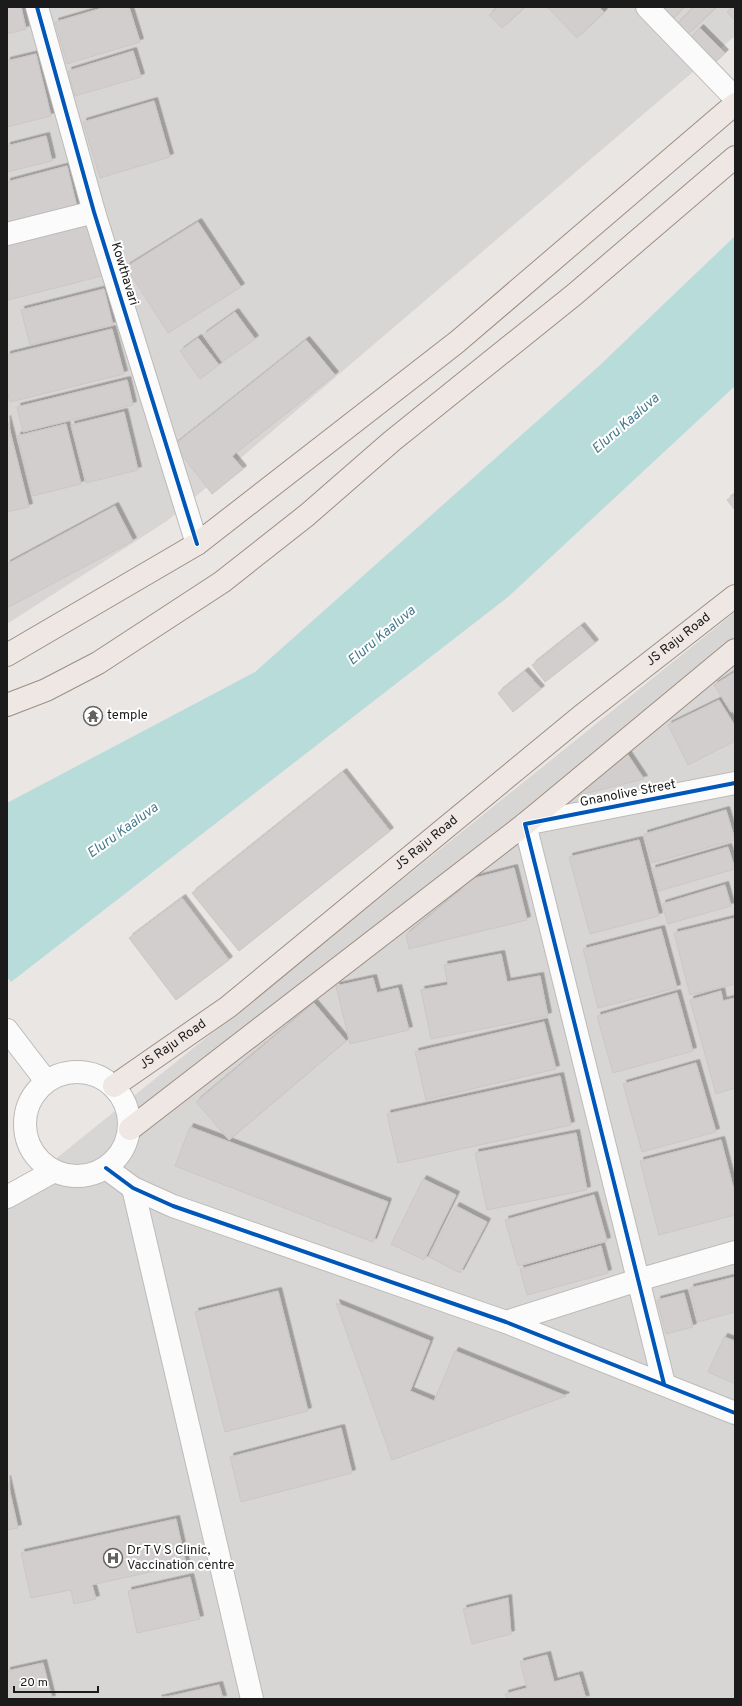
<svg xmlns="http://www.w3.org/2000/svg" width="742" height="1706" viewBox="0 0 742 1706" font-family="Overpass,sans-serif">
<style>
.residential{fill:#d8d6d5}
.water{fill:#b8dcda}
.building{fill:#d1cecd;stroke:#ccc7c5;filter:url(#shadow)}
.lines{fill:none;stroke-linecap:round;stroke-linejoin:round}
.minor-casing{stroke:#bcbbba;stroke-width:24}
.tertiary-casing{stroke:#bcbbba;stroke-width:24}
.primary-casing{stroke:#9d8e83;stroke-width:24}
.minor{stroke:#fcfbfb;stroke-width:22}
.tertiary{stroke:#fcfbfb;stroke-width:22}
.primary{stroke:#efe7e3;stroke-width:22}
.cycleway-casing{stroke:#fff;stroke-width:6}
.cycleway{stroke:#0057b8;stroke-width:4}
.labels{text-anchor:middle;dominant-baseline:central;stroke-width:4;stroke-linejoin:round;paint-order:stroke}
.street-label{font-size:13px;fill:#1b1b1b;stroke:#fff}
.poi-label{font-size:13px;fill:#1b1b1b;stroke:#fff;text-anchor:start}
.water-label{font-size:14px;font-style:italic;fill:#467a8d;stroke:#fff}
</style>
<defs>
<filter id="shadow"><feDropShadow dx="3.5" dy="-3.5" stdDeviation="0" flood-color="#0004"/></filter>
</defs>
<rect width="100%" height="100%" fill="#e9e6e4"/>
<g class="residential">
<path d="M7,7h728v29l-568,485 -160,103z"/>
<path d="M735,612v1087h-728v-501z"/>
</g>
<path class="water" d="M735,236v150l-227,211 -497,385 -4,-5v-174l248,-131 343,-305z"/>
<g class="building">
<path d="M7,7h14l5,22 -19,5z"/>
<path d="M106,7h23l11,35 -73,22 -12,-42z"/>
<path d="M498,7h27l-23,21 -13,-13z"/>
<path d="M547,7h52l5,5 -27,26z"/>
<path d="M654,7h30l-15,15z"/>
<path d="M694,7h22l-29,28 -10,-11z"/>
<path d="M732,7h3v14l-8,-9z"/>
<path d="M700,28l25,25 -13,12 -24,-24z"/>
<path d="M133,51l8,26 -66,19 -7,-25z"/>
<path d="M36,54l15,62 -44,11v-66z"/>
<path d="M154,101l16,56 -70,21 -17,-56z"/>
<path d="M46,136l6,25 -45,11v-26z"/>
<path d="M67,166l10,41 -70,17v-42z"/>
<path d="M198,222l43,65 -73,46 -42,-66z"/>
<path d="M89,224l13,52 -94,24 -1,-56z"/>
<path d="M104,289l9,36 -83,20 -9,-35z"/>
<path d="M235,312l20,27 -33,23 -19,-27z"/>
<path d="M112,329l12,45 -114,28 -3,-10v-37z"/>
<path d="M198,338l21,27 -19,14 -20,-28z"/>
<path d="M306,340l29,35 -103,81 11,13 -31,25 -38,-49z"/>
<path d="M127,380l6,25 -110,27 -6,-25z"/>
<path d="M124,412l14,58 -52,13 -15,-58z"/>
<path d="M7,419l22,88 -22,5z"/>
<path d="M66,424l15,60 -48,12 -16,-60z"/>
<path d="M735,494v16l-8,-10z"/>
<path d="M115,506l18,35 -126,67v-44z"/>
<path d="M581,626l14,17 -50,39 -13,-17z"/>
<path d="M525,671l16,18 -28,23 -15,-19z"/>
<path d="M735,672v38l-4,2 -17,-27z"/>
<path d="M719,700l16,26v15l-47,24 -20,-40z"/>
<path d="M626,752l18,27 -76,19z"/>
<path d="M343,772l47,59 -151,120 -47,-58z"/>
<path d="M726,810l9,30 -83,23 -8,-29z"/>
<path d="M639,840l20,76 -69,18 -21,-77z"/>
<path d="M728,847l7,22 -76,22 -7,-22z"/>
<path d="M514,868l13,52 -118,29 -3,-14 56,-46 -2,-7z"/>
<path d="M725,885l6,21 -63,18 -6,-20z"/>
<path d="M182,898l47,62 -53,40 -47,-62z"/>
<path d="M735,918v66l-45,11 -16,-62z"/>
<path d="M661,929l16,59 -79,20 -15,-59z"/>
<path d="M501,954l6,28 33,-6 8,40 -117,23 -10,-49 27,-5 -4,-20z"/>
<path d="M373,978l4,15 21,-5 11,42 -59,14 -14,-58z"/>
<path d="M721,991l2,10 12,-3v90l-19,6 -26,-94z"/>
<path d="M677,993l16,58 -80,22 -16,-57z"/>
<path d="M314,1003l32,38 -117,99 -33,-38z"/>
<path d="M544,1022l12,47 -130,31 -11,-48z"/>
<path d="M696,1063l20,69 -74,20 -19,-68z"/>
<path d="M560,1076l11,49 -173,38 -11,-49z"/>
<path d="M190,1127l198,75 -15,40 -198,-76z"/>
<path d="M576,1133l11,57 -100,20 -12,-57z"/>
<path d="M721,1140l14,54v21l-76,20 -19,-74z"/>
<path d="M423,1179l33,16 -32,65 -33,-16z"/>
<path d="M594,1195l13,46 -89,25 -13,-46z"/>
<path d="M456,1206l31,16 -27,51 -31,-16z"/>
<path d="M601,1246l7,27 -81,22 -7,-26z"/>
<path d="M735,1277v35l-37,10 -8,-34z"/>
<path d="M278,1291l30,120 -83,21 -30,-120z"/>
<path d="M684,1293l9,34 -27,7 -9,-34z"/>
<path d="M336,1303l94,38 -20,50 24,10 21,-50 111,45 -174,64z"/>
<path d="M724,1337l11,4v43l-27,-12z"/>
<path d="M341,1428l11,45 -111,29 -11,-45z"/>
<path d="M7,1479l11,49 -11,2z"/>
<path d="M176,1519l10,45 -94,21 4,14 -22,5 -3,-14 -40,8 -10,-45z"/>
<path d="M190,1577l10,42 -63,14 -9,-42z"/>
<path d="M508,1598l3,36 -39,10 -9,-35z"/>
<path d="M547,1655l7,27 25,-7 7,24h-79l-2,-5 22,-6 -7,-26z"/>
<path d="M43,1663l9,36h-45v-28z"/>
<path d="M219,1685l4,14h-65z"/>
</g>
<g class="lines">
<g class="minor-casing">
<g id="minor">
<path d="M37,7l57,205 103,332"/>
<path d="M647,7l88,91"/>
<path d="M7,234l87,-22"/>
<path d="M664,1384l-139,-560 210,-41"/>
</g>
</g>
<g class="tertiary-casing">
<g id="tertiary">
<path d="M7,1030l39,51"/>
<circle cx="77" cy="1124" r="52"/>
<path d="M106,1168l27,20 40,18 333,116 229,91"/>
<path d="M133,1188l119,511"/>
<path d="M7,1197l47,-26"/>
<path d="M506,1322l132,-42 97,-28"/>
</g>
</g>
<g class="primary-casing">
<g id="primary">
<path d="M7,655l190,-111 260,-202 278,-238"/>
<path d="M7,705l39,-15 52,-27 124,-81 85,-67 85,-74 183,-147 160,-137"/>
<path id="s1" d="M114,1086l114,-79 352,-290 155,-121"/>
<path d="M130,1129l395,-305 210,-174"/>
</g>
</g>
<use href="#minor" class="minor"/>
<use href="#tertiary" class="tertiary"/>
<use href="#primary" class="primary"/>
<g class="cycleway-casing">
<g id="cycleway">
<path d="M37,7l57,205 103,332"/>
<path d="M106,1168l27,20 40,18 333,116 229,91"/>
<path d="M664,1384l-139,-560 210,-41"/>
</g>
</g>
<use href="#cycleway" class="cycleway"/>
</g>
<defs>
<g id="temple-ring" transform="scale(1)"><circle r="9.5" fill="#fff" stroke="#636261" stroke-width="1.5"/><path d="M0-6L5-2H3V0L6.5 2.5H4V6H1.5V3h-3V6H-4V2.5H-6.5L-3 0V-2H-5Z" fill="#636261"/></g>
<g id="hospital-ring" transform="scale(1)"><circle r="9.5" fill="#fff" stroke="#636261" stroke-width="1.5"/><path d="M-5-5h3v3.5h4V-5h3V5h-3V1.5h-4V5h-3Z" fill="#636261"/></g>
</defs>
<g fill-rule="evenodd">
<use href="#temple-ring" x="93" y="716"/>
<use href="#hospital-ring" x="113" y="1558"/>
</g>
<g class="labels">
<g class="street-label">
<text transform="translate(124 274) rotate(73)">Kowthavari</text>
<text stroke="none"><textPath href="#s1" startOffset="720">JS Raju Road</textPath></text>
<text transform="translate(628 794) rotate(-11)">Gnanolive Street</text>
<text stroke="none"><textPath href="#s1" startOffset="396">JS Raju Road</textPath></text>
<text stroke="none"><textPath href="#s1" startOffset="72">JS Raju Road</textPath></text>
</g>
<g class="poi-label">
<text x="107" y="716">temple</text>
<text x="127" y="1551">Dr T V S Clinic,<tspan x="127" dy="15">Vaccination centre</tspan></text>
</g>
<g class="water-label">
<text transform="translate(626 424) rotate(-41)">Eluru Kaaluva</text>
<text transform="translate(382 636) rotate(-40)">Eluru Kaaluva</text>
<text transform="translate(123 831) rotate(-36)">Eluru Kaaluva</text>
</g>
</g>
<rect width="742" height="1706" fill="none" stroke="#1b1b1b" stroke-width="16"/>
<path d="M14 1686v6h84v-6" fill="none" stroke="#1b1b1b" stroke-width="2"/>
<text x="20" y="1686" font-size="12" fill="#1b1b1b" stroke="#ffffff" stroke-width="3" paint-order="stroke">20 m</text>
</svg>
